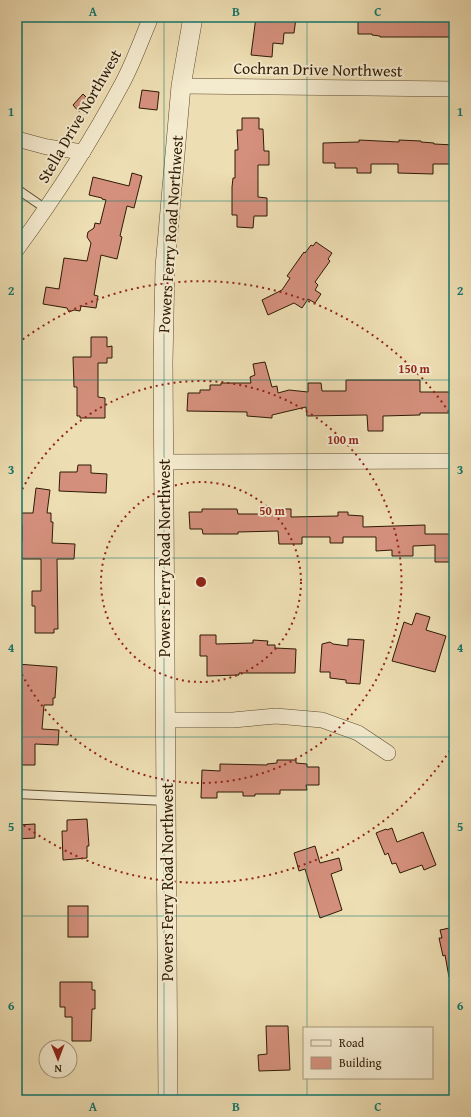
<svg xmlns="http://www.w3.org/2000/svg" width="471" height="1117" viewBox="0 0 471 1117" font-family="'Gentium Book Plus',serif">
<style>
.building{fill:#d5907d;stroke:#2d1a04}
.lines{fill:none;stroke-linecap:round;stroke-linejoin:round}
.service-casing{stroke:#5d4b30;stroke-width:10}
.minor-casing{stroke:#5d4b30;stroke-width:16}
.tertiary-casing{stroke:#5d4b30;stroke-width:20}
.service{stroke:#f4eace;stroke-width:8}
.minor{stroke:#f4eace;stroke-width:15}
.tertiary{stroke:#f4eace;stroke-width:19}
.grid{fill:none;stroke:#0f766e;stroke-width:1;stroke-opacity:0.55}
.ring{fill:none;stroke:#8f2418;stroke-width:2;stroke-dasharray:2 4}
.labels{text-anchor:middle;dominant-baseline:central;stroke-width:4;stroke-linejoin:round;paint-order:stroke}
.street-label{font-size:16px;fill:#2d1a04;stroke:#f4eace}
.centre{fill:#8f2418;stroke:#f4eace;stroke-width:2}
.ring-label{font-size:12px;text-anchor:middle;font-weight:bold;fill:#8f2418;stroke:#f4eace;stroke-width:4;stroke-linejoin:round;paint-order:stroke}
.neatline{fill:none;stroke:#0f766e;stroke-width:1.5}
.grid-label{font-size:13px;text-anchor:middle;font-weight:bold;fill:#0f766e}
</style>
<rect width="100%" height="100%" fill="#eedeb3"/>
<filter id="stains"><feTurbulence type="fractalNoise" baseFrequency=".005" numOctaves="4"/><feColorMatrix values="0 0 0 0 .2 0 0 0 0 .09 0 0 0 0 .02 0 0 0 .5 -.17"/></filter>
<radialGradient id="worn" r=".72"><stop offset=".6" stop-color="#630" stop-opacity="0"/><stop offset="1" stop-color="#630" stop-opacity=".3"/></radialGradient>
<g class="building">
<path d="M256,17l40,1 -2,15h-10l-1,11 -10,-1 -1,14 -21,-2z"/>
<path d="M358,17h96v20h-74v-1l-8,-1v-1h-14z"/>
<path d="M142,90l17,2 -2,18 -18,-2z"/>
<path d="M83,94l7,7 -11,11 -6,-7z"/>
<path d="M242,118h17v11h4l1,22h5v14h-11v32l9,1v18h-13l-1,12 -16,-1v-12h-5v-28l1,-9h2v-28h3l-1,-20h5z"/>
<path d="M359,140l40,2v-2l22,1v1l13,1v1l20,1v19h-21v10l-35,-1v-9h-27v9h-14v-5h-22v-5h-12v-20l36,-1z"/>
<path d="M132,173l10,3 -8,32 -7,-2 -7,30 2,1 -5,22 -16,-4 -7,40 4,1 -2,12 -15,-2 -1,5 -6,-1 -5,2 -2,-4 -24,-4 3,-17 13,2 5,-31 23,3 4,-18 -4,-6 1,-5 6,-4 1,-5 5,1 6,-24 -4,-1v-1l-13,-3 4,-18 36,9z"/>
<path d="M316,242l16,11 -4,6 2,2 -15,21 3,3 -3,5 6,4 -6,9 -7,-4 -6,9 -8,-5 -26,12 -6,-15 20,-10 8,-12 -3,-2 17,-24 1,1 6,-8 2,1z"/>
<path d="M91,337h16v10l5,-1v12h-5v5h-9v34l7,1v20h-25v-2h-3v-29h-3l-1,-30h18z"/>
<path d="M265,362l7,25 5,-1 1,7 11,-3 19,2v-9h13l1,8h24v-11h74v12h34v21h-34v2l-37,1v15h-15l-1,-16 -60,1 -1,-9 -34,8v3l-25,-2v-4l-60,-1 1,-18h12v-3h10v-5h11v-2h30l-1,-6 5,-2 -2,-11z"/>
<path d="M78,465h13v8l16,1 -1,19 -47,-2 1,-19h17z"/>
<path d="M36,488l14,2 -3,23h4v9h2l-1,21 23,1 -1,15h-17l1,70h-4v4h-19v-27h-3v-15h9v-32h-18l-3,-3 -1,-14 3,-1v-16l-5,-5v-7h16z"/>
<path d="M202,509h35l1,5h38v-5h15v8l47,-1v-4h10v3l15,1v11l62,-2v9h29v28h-19v-17l-22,1v10h-21v-6l-16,1v-14h-33v6h-13v-6h-28v7h-23l-1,-13 -40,1v2h-35l-1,-5h-12l-1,-17h13z"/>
<path d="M416,613l14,4 -4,13 20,6 -11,36 -43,-11 12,-39 8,3z"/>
<path d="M200,635h16v9l37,-1v-3l15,1 -1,4h8v3l21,1 -1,24h-56v2l-32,1v-20h-7z"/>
<path d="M348,639l16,1 -4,44 -14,-1v-3l-16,-2v-6h-10l2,-28 8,-2 3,2 15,2z"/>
<path d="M17,664l40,3 -2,31h-2v7h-9l-2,24 17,1 -1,15 -23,-1v21h-18v-49l2,-21h-2z"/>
<path d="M277,760h19v3l11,1v3h12v18h-13l1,5h-27v4h-25v2h-12v-4h-26v6h-16l1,-28 18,1v-7l47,1v-1l10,-1z"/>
<path d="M87,819l2,27h-2v12l-24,2 -1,-29h5v-11z"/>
<path d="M35,824v14l-18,1v-14z"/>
<path d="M392,828l5,14 26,-10 13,33 -12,5 -2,-5 -22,8 -4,-10 -4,1 -4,-11 -3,2 -9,-22 10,-4 1,1z"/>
<path d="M315,846l5,17 19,-5 3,12 -11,4 11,36 -22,8 -15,-49 -6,2 -5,-18z"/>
<rect x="68" y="906" width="20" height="31"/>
<path d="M454,927v49l-5,1 -4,-22 -2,1 -4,-18h3l-2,-8z"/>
<path d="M60,982h32v8h3v19h-3l-1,32h-19v-24h-7v-10h-5z"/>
<path d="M266,1026h22l2,44 -31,1 -1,-16 9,-1z"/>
</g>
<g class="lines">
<g class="service-casing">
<g id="service">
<path d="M17,189l29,20"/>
<path d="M17,794l149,7"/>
</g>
</g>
<g class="minor-casing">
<g id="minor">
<path d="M181,86l273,3"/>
<path d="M17,139l30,8 36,5"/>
<path d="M17,249c39,-53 75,-109 106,-167 11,-21 19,-44 28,-65"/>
<path d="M163,462l291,-1"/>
<path d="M166,720h67l43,-4 46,4 36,13 30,20"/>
</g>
</g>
<g class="tertiary-casing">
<path id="tertiary" d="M168,1100l-5,-738 2,-95 16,-181 12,-69"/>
</g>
<use href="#service" class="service"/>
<use href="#minor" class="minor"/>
<use href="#tertiary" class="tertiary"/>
</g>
<path class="grid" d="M164,17v1083M307,17v1011M17,201h437M17,380h437M17,558h437M17,737h437M17,916h437M307,1078v22"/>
<g class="ring">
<circle cx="201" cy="582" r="100"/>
<path d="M17 500A201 201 0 1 1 17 664"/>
<path d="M453 746A301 301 0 0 1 18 821M18 343A301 301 0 0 1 453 418"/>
</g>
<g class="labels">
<g class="street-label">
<text transform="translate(318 69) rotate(1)">Cochran Drive Northwest</text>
<text transform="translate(79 116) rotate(-60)">Stella Drive Northwest</text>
<text transform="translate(170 234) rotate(-86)">Powers Ferry Road Northwest</text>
<text transform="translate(164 558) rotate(-90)">Powers Ferry Road Northwest</text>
<text transform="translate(167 882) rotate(-90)">Powers Ferry Road Northwest</text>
</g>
</g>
<circle cx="201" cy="582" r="6" class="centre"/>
<g class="ring-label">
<text x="414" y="373">150 m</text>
<text x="343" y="444">100 m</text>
<text x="272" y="515">50 m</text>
</g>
<rect width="471" height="1117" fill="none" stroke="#eedeb3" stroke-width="44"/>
<rect x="303" y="1027" width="130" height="52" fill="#f4eace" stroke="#a4977d"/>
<rect x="311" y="1040" width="20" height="6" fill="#f4eace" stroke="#a4977d"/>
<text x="339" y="1047" font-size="12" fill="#2d1a04">Road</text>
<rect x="311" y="1057" width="20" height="12" fill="#d5907d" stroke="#a4977d"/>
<text x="339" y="1067" font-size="12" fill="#2d1a04">Building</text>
<g transform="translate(58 1059) rotate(179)"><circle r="19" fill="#f4eace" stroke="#a4977d"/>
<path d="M0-3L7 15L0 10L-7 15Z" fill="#8f2418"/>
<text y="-6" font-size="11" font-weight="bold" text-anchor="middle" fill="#2d1a04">N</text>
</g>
<rect x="22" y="22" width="427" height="1073" class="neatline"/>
<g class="grid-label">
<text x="93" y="16">A</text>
<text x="236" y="16">B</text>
<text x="378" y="16">C</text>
<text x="11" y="116">1</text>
<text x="460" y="116">1</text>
<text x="11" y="295">2</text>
<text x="460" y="295">2</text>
<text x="11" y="474">3</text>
<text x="460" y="474">3</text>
<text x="11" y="652">4</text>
<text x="460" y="652">4</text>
<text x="11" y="831">5</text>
<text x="460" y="831">5</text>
<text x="11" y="1010">6</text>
<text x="460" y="1010">6</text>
<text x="93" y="1111">A</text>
<text x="236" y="1111">B</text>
<text x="378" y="1111">C</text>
</g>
<rect width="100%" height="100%" filter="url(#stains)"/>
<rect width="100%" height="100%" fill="url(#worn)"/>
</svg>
